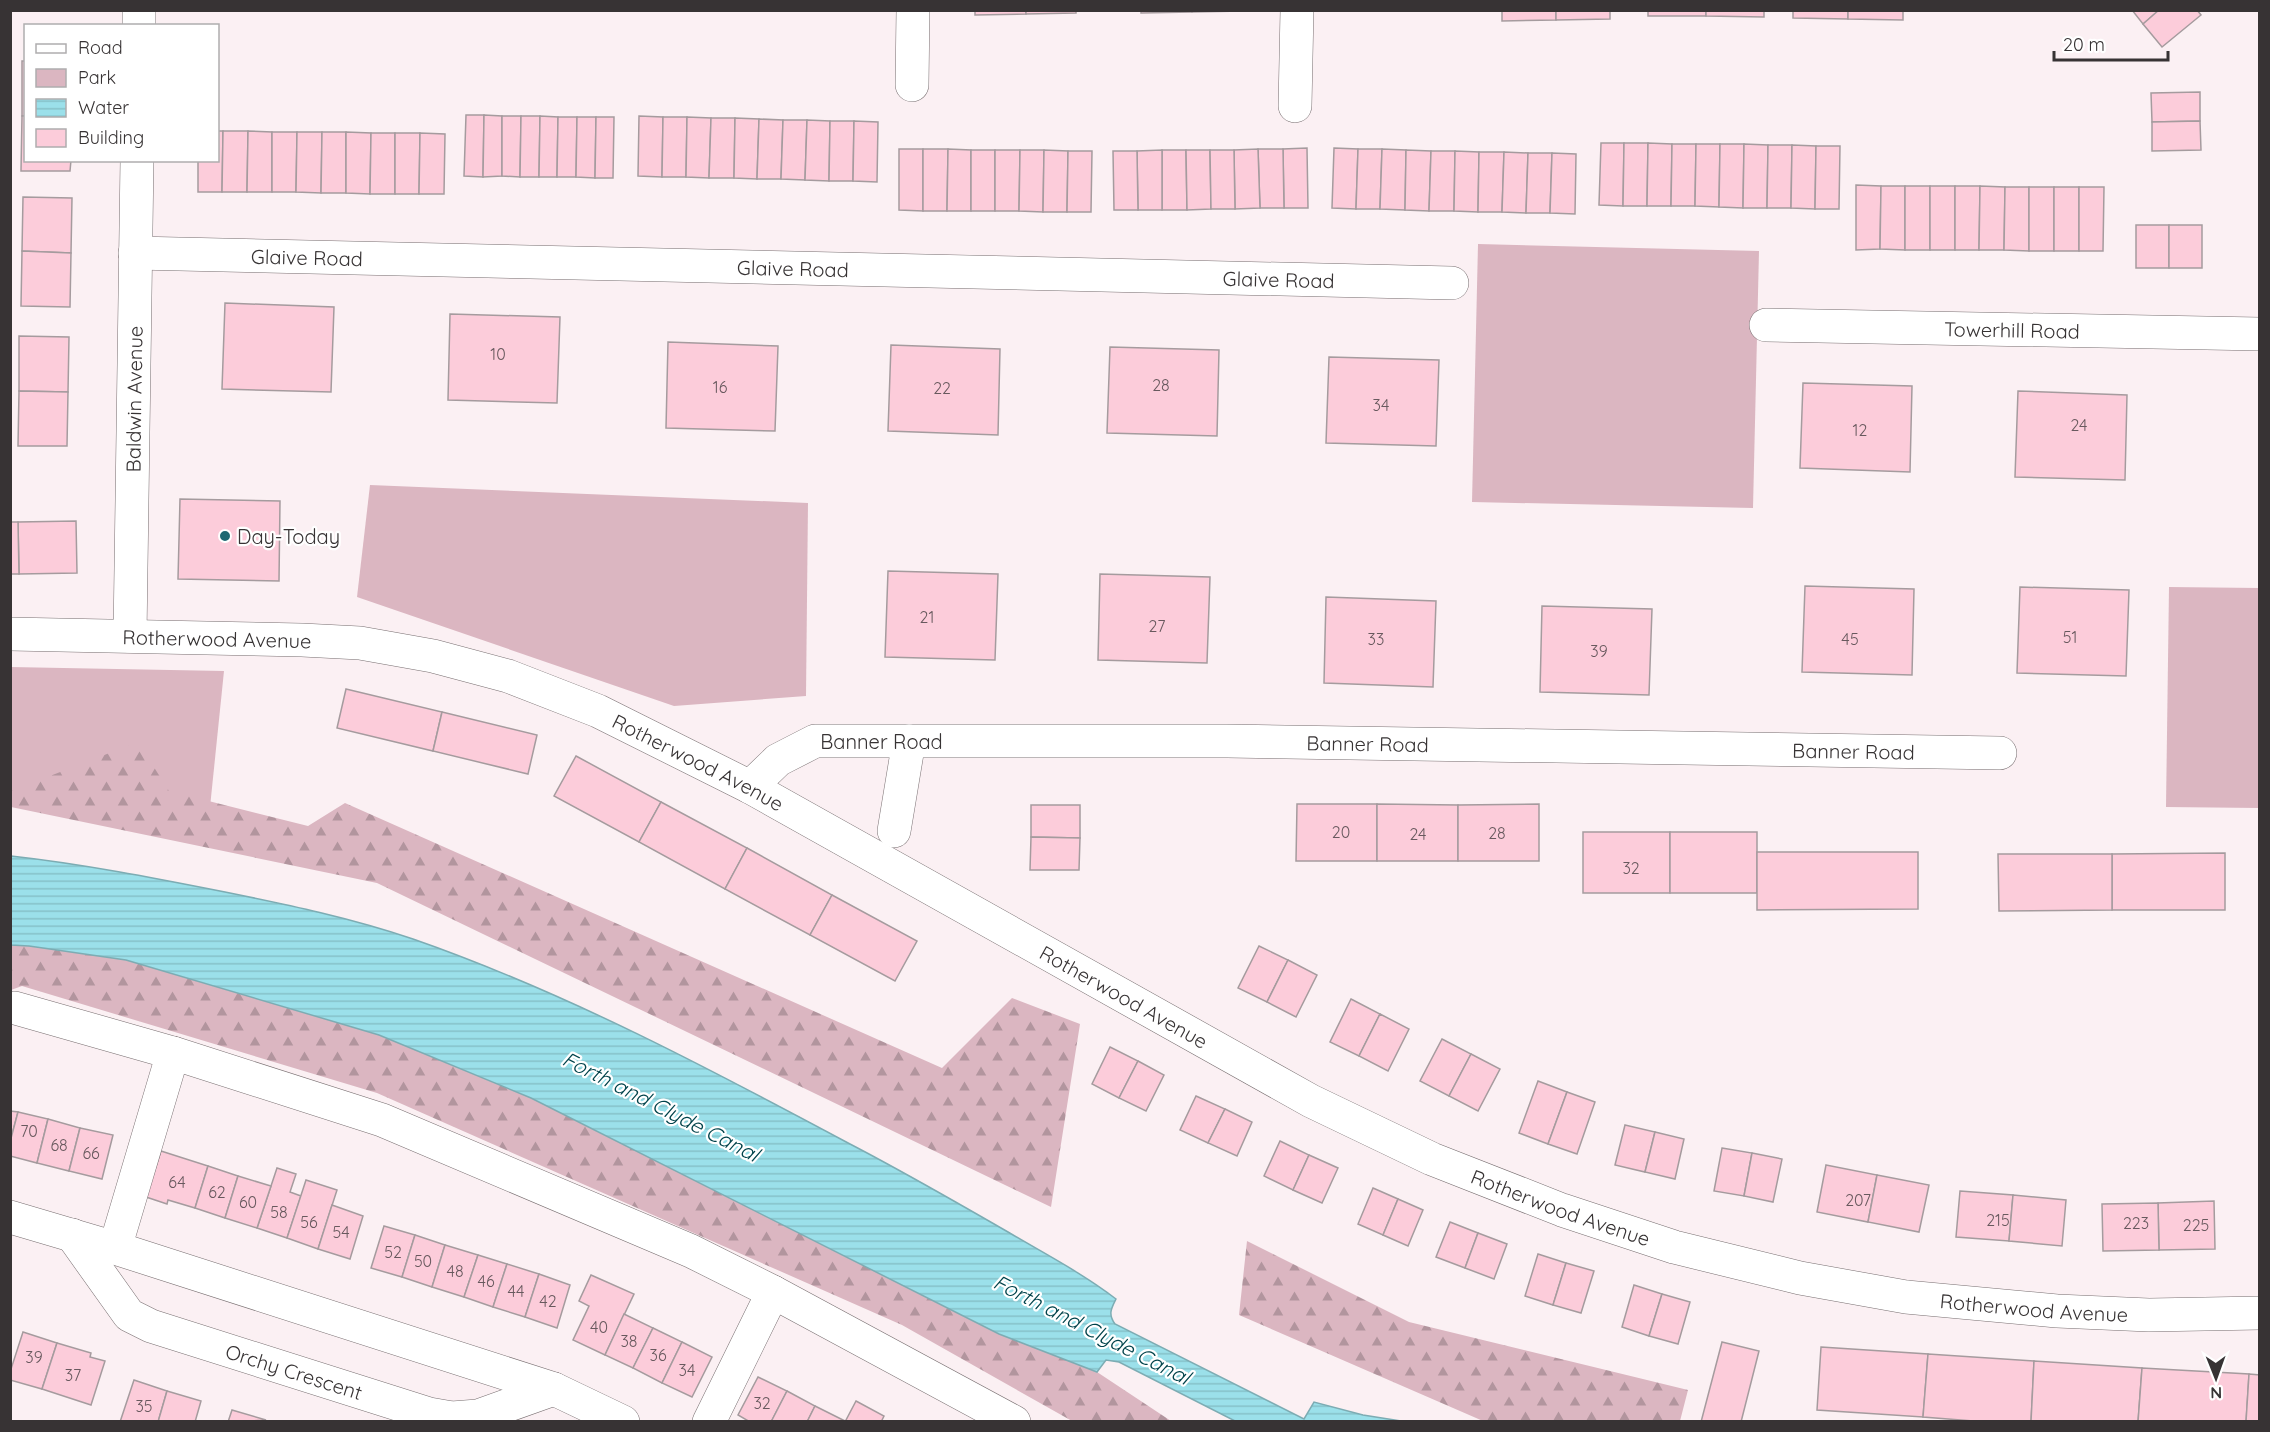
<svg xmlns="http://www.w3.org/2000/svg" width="2270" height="1432" viewBox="0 0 2270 1432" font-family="Quicksand,sans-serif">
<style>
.green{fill:#dbb6c1}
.forest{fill:url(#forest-firs)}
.water{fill:url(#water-rules);stroke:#7dacb3;stroke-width:1.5}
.building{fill:#fcccda;stroke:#a59b9e;stroke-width:1.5}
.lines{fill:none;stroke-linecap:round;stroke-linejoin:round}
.minor-casing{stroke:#786f71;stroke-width:34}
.minor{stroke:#fff;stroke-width:33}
.poi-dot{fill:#1d6872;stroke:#fff;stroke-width:2}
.labels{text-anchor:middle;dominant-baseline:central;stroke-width:4.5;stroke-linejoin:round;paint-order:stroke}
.number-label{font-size:16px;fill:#68595e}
.street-label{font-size:20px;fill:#373334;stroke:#fff}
.poi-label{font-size:20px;fill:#373334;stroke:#fff;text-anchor:start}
.water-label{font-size:21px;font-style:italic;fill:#00434b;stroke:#fff}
</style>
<defs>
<pattern id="forest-firs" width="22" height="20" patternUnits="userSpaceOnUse" patternTransform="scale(1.5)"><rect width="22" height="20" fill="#dbb6c1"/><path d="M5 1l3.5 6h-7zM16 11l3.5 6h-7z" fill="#b2959e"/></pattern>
<pattern id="water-rules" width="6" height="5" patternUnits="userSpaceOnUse" patternTransform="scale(1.5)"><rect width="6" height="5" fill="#9be0ea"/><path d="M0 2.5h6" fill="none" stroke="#86c1c9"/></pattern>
</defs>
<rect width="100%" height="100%" fill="#fbf0f3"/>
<g class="green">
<path d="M1478,244l281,7 -6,257 -281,-6z"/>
<path d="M370,485l438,18 -2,193 -132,10 -317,-109z"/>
<path d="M2169,587l90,1v220l-93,-1z"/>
<path d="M10,667l214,4 -15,146 -198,-11z"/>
</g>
<g class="forest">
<path d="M138,742l31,49 139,35 37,-23 597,265 70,-70 68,26 -29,183 -674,-324 -366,-76v-16z"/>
<path d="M11,945l18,1 97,14 253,75 152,63 468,236 98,38 74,49h-99l-170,-96 -525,-232 -355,-107 -11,4z"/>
<path d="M1247,1241l162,81 279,68 -8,31h-197l-244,-106z"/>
</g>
<path class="water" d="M11,856c72,8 143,22 214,36 64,13 126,26 188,47 152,53 295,129 437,205 54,28 106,58 158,88 37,22 74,41 108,67 -5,10 -8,15 -1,25l189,95 10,-17 49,13 38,6h-166l-116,-59 -13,-2 -9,12 -98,-38 -468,-236 -152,-63 -253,-75 -97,-14 -18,-1z"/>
<g class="building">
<path d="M975,10h51v4l-51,1z"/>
<path d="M1026,10h50v3l-50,1z"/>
<path d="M1141,10h51v2l-51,1z"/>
<path d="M1192,10h51v1l-51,1z"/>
<path d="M1502,10h54v10l-54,1z"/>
<path d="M1556,10h54v9l-54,1z"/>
<rect x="1648" y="10" width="58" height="6"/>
<path d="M1706,10h58v7l-58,-1z"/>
<path d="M1793,10h55v9l-55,-1z"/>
<path d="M1848,10h55v10l-55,-1z"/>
<path d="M2132,10h27l-16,14z"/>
<path d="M2159,10h38l4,5 -39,32 -19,-23z"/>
<rect x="22" y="61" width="4" height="55"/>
<path d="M2200,92v29l-48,1 -1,-29z"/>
<path d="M466,115h18l-1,62 -19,-1z"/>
<path d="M484,115l18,1v60l-19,1z"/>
<path d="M22,116h4v44h45l-1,11h-49z"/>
<path d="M502,116h19l-1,61 -18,-1z"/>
<path d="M521,116h19l-1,61h-19z"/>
<path d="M540,116l18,1 -1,60h-18z"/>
<path d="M639,116l24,1 -1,60 -24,-1z"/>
<path d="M558,117h19l-1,60h-19z"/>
<path d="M577,117h19l-1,61 -19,-1z"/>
<path d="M596,117h18l-1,61h-18z"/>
<path d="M663,117h24l-1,60h-24z"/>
<path d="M687,117l24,1 -2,60 -23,-1z"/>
<path d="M711,118h24l-1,60h-25z"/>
<path d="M735,118l24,1 -2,60 -23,-1z"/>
<path d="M759,119l24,1 -2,59h-24z"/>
<path d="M783,120h24l-2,60 -24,-1z"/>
<path d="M807,120l23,1 -1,60 -24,-1z"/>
<path d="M830,121h24l-1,60h-24z"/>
<path d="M854,121l24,1 -1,60 -24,-1z"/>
<path d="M2200,121l1,29 -49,1v-29z"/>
<path d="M218,131h5l-1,61h-24v-32h20z"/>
<path d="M223,131h25l-1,61h-25z"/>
<path d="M248,131l24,1v60h-25z"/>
<path d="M272,132h25l-1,60h-24z"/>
<path d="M297,132h25l-1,61 -25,-1z"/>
<path d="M322,132h24v61h-25z"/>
<path d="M346,132l25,1 -1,61 -24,-1z"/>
<path d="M371,133h24v61h-25z"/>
<path d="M395,133h25l-1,61h-24z"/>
<path d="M420,133l25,1 -1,60h-25z"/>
<path d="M1601,143h23l-1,63 -24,-1z"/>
<path d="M1624,143h24l-1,63h-24z"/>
<path d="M1648,143l24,1 -1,62h-24z"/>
<path d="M1672,144h24l-1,62h-24z"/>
<path d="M1696,144h24l-1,63 -24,-1z"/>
<path d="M1720,144h24l-1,64 -24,-1z"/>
<path d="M1744,144l24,1 -1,63h-24z"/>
<path d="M1768,145h24l-1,63h-24z"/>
<path d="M1792,145l24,1 -1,63 -24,-1z"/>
<path d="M1816,146h24l-1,63h-24z"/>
<path d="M1307,148l1,60h-24l-1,-59z"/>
<path d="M1334,148l24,1 -2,60 -24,-1z"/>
<path d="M899,149h24v62l-24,-1z"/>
<path d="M923,149h25l-1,62h-24z"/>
<path d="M948,149l23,1v61h-24z"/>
<path d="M1258,149h25l1,59h-24z"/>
<path d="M1258,149l2,59 -25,1 -1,-59z"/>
<path d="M1358,149h24l-2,60h-24z"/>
<path d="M1382,149l24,1 -1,60 -25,-1z"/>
<rect x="971" y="150" width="24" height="61"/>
<path d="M995,150h25l-1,61h-24z"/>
<path d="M1020,150h24l-1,62 -24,-1z"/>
<path d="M1044,150l24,1 -1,61h-24z"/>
<path d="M1162,150h24l1,60h-25z"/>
<path d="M1162,150v60h-24l-1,-59z"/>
<path d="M1186,150h24l1,59 -24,1z"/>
<path d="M1210,150h24l1,59h-24z"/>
<path d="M1406,150l25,1 -2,60 -24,-1z"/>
<path d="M1068,151h24l-1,61h-24z"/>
<path d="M1113,151h24l1,59h-24z"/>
<path d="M1431,151h24l-1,60h-25z"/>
<path d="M1455,151l24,1 -1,60 -24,-1z"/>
<path d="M1479,152h25l-2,60h-24z"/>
<path d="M1504,152l24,1 -2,60 -24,-1z"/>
<path d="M1528,153h24l-2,60h-24z"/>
<path d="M1552,153l24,1 -1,60 -25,-1z"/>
<path d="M1856,185l25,1 -1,63 -24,1z"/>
<path d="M1881,186h24v64l-25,-1z"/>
<rect x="1905" y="186" width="25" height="64"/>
<rect x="1930" y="186" width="25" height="64"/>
<path d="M1955,186h25l-1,64h-24z"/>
<path d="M1980,186l25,1 -1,63h-25z"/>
<path d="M2005,187h24v64l-25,-1z"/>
<rect x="2029" y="187" width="25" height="64"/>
<rect x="2054" y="187" width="25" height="64"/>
<path d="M2079,187h25l-1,64h-24z"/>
<path d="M23,197l49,1 -1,55 -49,-2z"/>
<rect x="2136" y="225" width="33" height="43"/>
<rect x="2169" y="225" width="33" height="43"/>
<path d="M22,251l49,2 -1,54 -49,-1z"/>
<path d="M225,303l109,4 -3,85 -109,-3z"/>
<path d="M450,314l110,3 -3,86 -109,-3z"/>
<path d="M19,336l50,1 -1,55 -49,-1z"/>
<path d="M668,342l110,4 -3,85 -109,-3z"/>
<path d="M891,345l109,4 -2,86 -110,-4z"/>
<path d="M1110,347l109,3 -2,86 -110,-3z"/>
<path d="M1329,357l110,3 -3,86 -110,-3z"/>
<path d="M1803,383l109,3 -2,86 -110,-4z"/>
<path d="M19,391l49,1 -1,54h-49z"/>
<path d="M2018,391l109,4 -2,85 -110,-3z"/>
<path d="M180,499l100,2 -1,80 -101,-2z"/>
<path d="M76,521l1,52 -58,1 -1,-52z"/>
<path d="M10,522h8l1,52h-9z"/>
<path d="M888,571l110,3 -3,86 -110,-3z"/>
<path d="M1100,574l110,3 -3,86 -109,-3z"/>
<path d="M1805,586l109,3 -2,86 -110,-3z"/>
<path d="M2020,587l109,3 -3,86 -109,-3z"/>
<path d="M1326,597l110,4 -3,86 -109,-4z"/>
<path d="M1542,606l110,3 -3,86 -109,-3z"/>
<path d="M346,689l96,23 -9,39 -96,-23z"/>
<path d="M442,712l95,23 -9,39 -95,-23z"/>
<path d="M576,756l85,46 -22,40 -85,-46z"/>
<path d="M661,802l86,46 -22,41 -86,-47z"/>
<path d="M1297,804h80v57h-81z"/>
<path d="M1377,804l81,1v56h-81z"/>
<path d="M1539,804v57h-81v-56z"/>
<path d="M1031,805h49v33l-49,-1z"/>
<rect x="1583" y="832" width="87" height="61"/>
<rect x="1670" y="832" width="87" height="61"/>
<path d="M1031,837l49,1 -1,32h-49z"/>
<path d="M747,848l85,47 -22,40 -85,-46z"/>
<path d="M1757,852h161v57l-161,1z"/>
<path d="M2225,853v57h-113v-56z"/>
<path d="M1998,854h114v56l-113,1z"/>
<path d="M832,895l85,46 -22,40 -85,-46z"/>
<path d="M1259,946l29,14 -21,42 -29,-14z"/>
<path d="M1288,960l29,15 -21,42 -29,-15z"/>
<path d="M1351,999l29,15 -21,42 -29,-14z"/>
<path d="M1380,1014l29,15 -21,42 -29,-15z"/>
<path d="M1442,1039l29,15 -22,42 -29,-15z"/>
<path d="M1110,1047l28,14 -19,37 -27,-14z"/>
<path d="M1471,1054l29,15 -22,42 -29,-15z"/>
<path d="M1138,1061l26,14 -18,36 -27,-13z"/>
<path d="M1538,1081l29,11 -19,52 -29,-11z"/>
<path d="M1567,1092l28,10 -18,52 -29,-10z"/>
<path d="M1196,1096l29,13 -17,34 -28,-13z"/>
<path d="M1225,1109l27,13 -15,34 -29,-13z"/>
<path d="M10,1111l8,1 -8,30z"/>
<path d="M18,1112l30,7 -11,44 -27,-7v-14z"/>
<path d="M48,1119l32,9 -11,43 -32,-8z"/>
<path d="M1625,1125l30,7 -10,40 -30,-7z"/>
<path d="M80,1128l33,7 -11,44 -33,-8z"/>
<path d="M1655,1132l29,7 -9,40 -30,-7z"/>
<path d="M1280,1141l29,14 -16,35 -29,-14z"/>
<path d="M1722,1148l30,5 -8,43 -30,-5z"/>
<path d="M161,1151l47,15 -13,42 -27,-8 -1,4 -21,-7z"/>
<path d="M1752,1153l30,6 -9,43 -29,-6z"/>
<path d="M1309,1155l29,13 -16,35 -29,-13z"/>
<path d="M1826,1165l51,10 -9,47 -51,-10z"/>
<path d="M208,1166l30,10 -13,42 -30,-10z"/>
<path d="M277,1168l19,6 -6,18 11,4 -14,42 -30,-10z"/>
<path d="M1877,1175l52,10 -10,47 -51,-10z"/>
<path d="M238,1176l33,10 -14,42 -32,-10z"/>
<path d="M306,1180l31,10 -19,59 -31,-11z"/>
<path d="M1373,1188l25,11 -15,36 -25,-11z"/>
<path d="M1960,1191l53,4 -4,46 -53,-4z"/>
<path d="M2013,1195l53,5 -4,46 -53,-5z"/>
<path d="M1398,1199l25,11 -15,36 -25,-11z"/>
<path d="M2214,1201l1,48 -56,1 -1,-47z"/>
<path d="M2158,1203l1,47 -56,1 -1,-47z"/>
<path d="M332,1205l31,11 -13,43 -32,-10z"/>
<path d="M1450,1222l28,11 -13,35 -29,-11z"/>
<path d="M384,1226l31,9 -13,42 -31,-9z"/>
<path d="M1478,1233l29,11 -13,35 -29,-11z"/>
<path d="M415,1235l30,10 -13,42 -30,-10z"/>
<path d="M445,1245l33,10 -14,42 -32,-10z"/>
<path d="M1538,1254l28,9 -13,42 -28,-9z"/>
<path d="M478,1255l29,9 -14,43 -29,-10z"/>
<path d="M1566,1263l28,8 -13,42 -28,-8z"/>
<path d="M507,1264l32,10 -14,43 -32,-10z"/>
<path d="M539,1274l31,11 -13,43 -32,-11z"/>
<path d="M591,1275l43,19 -29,61 -32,-15 16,-34 -10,-5z"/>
<path d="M1634,1285l28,9 -13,42 -27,-9z"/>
<path d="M1662,1294l28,8 -12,42 -29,-8z"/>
<path d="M624,1314l29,14 -20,40 -28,-13z"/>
<path d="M653,1328l29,14 -20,41 -29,-15z"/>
<path d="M23,1332l34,11 -15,46 -32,-9v-8z"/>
<path d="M682,1342l30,15 -20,40 -30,-14z"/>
<path d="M1722,1342l37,9 -18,71h-40z"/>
<path d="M57,1343l34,10 -1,4 15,4 -14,44 -49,-16z"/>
<path d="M1821,1347l107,7 -5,63 -106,-7z"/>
<path d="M1928,1354l106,7 -3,61h-45l-63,-5z"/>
<path d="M2034,1361l108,7 -4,54h-107z"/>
<path d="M2142,1368l107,6 -3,48h-108z"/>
<path d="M2249,1374l11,1v47h-14z"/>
<path d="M758,1377l29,14 -16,31h-21l-12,-7z"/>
<path d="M134,1380l33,11 -9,31h-38z"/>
<path d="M167,1391l34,10 -6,21h-37z"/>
<path d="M787,1391l28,15 -8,16h-36z"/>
<path d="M856,1401l28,15 -3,6h-36z"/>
<path d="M815,1406l30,15 -38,1z"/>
<path d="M232,1410l34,10 -38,2z"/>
</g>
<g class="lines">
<g class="minor-casing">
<g id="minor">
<path d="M139,26v-16"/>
<path d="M912,85l1,-75"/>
<path d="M1295,106l2,-96"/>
<path id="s1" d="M135,253l1317,30"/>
<path id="s2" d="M1766,325l494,9"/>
<path id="s3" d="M10,634l292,6 58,3 73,13 75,20 90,35 152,76 561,314 121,58 130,51 112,37 126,31 106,19 151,14 92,4 111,-2"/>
<path id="s4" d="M130,636l7,-476"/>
<path id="s5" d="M750,787l28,-27 37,-19h412l773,12"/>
<path d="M894,831l15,-90"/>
<path d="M15,1008l158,45 209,67 309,131 82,41 241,130"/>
<path d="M10,1217l105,31 439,141 69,33"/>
<path id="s6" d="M72,1235l57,80 22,11 278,88 23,4 26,-2 76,-27"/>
<path d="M115,1248l58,-195"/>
<path d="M709,1422l64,-130"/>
</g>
</g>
<use href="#minor" class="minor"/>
</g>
<circle class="poi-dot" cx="225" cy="536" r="6"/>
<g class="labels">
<g class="number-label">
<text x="498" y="354">10</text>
<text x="1161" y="385">28</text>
<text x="720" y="387">16</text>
<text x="942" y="388">22</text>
<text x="1381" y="405">34</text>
<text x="2079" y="425">24</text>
<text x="1860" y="430">12</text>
<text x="927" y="617">21</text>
<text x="1157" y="626">27</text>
<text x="2070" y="637">51</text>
<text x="1376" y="639">33</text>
<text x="1850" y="639">45</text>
<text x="1599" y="651">39</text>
<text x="1341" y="832">20</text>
<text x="1497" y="833">28</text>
<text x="1418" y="834">24</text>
<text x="1631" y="868">32</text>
<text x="29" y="1131">70</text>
<text x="59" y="1145">68</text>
<text x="91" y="1153">66</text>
<text x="177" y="1182">64</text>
<text x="217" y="1192">62</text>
<text x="1858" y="1200">207</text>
<text x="248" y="1202">60</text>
<text x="279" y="1212">58</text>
<text x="1998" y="1220">215</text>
<text x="309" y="1222">56</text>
<text x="2136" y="1223">223</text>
<text x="2196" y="1225">225</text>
<text x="341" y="1232">54</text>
<text x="393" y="1252">52</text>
<text x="423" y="1261">50</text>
<text x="455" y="1271">48</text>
<text x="486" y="1281">46</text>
<text x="516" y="1291">44</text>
<text x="548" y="1301">42</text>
<text x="599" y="1327">40</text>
<text x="629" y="1341">38</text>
<text x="658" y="1355">36</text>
<text x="34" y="1357">39</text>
<text x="687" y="1370">34</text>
<text x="73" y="1375">37</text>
<text x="762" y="1403">32</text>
<text x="144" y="1406">35</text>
</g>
<g class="street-label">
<text stroke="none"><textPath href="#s1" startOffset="172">Glaive Road</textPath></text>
<text stroke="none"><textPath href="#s1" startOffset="658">Glaive Road</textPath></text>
<text stroke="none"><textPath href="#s1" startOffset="1144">Glaive Road</textPath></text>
<text stroke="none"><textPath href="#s2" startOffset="246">Towerhill Road</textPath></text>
<text stroke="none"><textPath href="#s4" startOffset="237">Baldwin Avenue</textPath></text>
<text stroke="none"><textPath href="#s3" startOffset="207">Rotherwood Avenue</textPath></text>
<text stroke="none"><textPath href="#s5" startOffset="147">Banner Road</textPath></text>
<text stroke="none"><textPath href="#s5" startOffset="633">Banner Road</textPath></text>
<text stroke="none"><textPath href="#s5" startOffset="1119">Banner Road</textPath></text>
<text stroke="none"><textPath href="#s3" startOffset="711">Rotherwood Avenue</textPath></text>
<text stroke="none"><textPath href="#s3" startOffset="1197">Rotherwood Avenue</textPath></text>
<text stroke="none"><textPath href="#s3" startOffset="1683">Rotherwood Avenue</textPath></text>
<text stroke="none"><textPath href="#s3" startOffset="2169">Rotherwood Avenue</textPath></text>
<text stroke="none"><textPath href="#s6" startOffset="273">Orchy Crescent</textPath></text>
</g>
<g class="poi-label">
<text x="237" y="536">Day-Today</text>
</g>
<g class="water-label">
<text transform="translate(661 1106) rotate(27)">Forth and Clyde Canal</text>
<text transform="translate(1092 1329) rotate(27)">Forth and Clyde Canal</text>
</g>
</g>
<rect width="2270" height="1432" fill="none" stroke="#373334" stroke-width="24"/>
<rect x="24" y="24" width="195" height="138" fill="#ffffff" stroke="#afadae" stroke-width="1.5"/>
<rect x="36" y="44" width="30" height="9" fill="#ffffff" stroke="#afadae" stroke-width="1.5"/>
<text x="78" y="54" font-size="18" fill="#373334">Road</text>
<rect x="36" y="69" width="30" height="18" fill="#dbb6c1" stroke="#afadae" stroke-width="1.5"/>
<text x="78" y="84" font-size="18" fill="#373334">Park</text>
<rect x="36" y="99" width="30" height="18" fill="url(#water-rules)" stroke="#afadae" stroke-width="1.5"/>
<text x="78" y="114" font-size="18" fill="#373334">Water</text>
<rect x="36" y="129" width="30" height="18" fill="#fcccda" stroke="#afadae" stroke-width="1.5"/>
<text x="78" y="144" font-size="18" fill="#373334">Building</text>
<g transform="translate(2216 1378) rotate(179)" stroke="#ffffff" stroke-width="4.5" paint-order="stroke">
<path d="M0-4.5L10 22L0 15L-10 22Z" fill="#373334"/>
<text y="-9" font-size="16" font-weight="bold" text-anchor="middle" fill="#373334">N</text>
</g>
<path d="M2054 51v9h114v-9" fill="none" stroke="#373334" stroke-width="3"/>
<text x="2063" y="51" font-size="18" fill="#373334" stroke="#ffffff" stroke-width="4.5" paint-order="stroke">20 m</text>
</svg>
